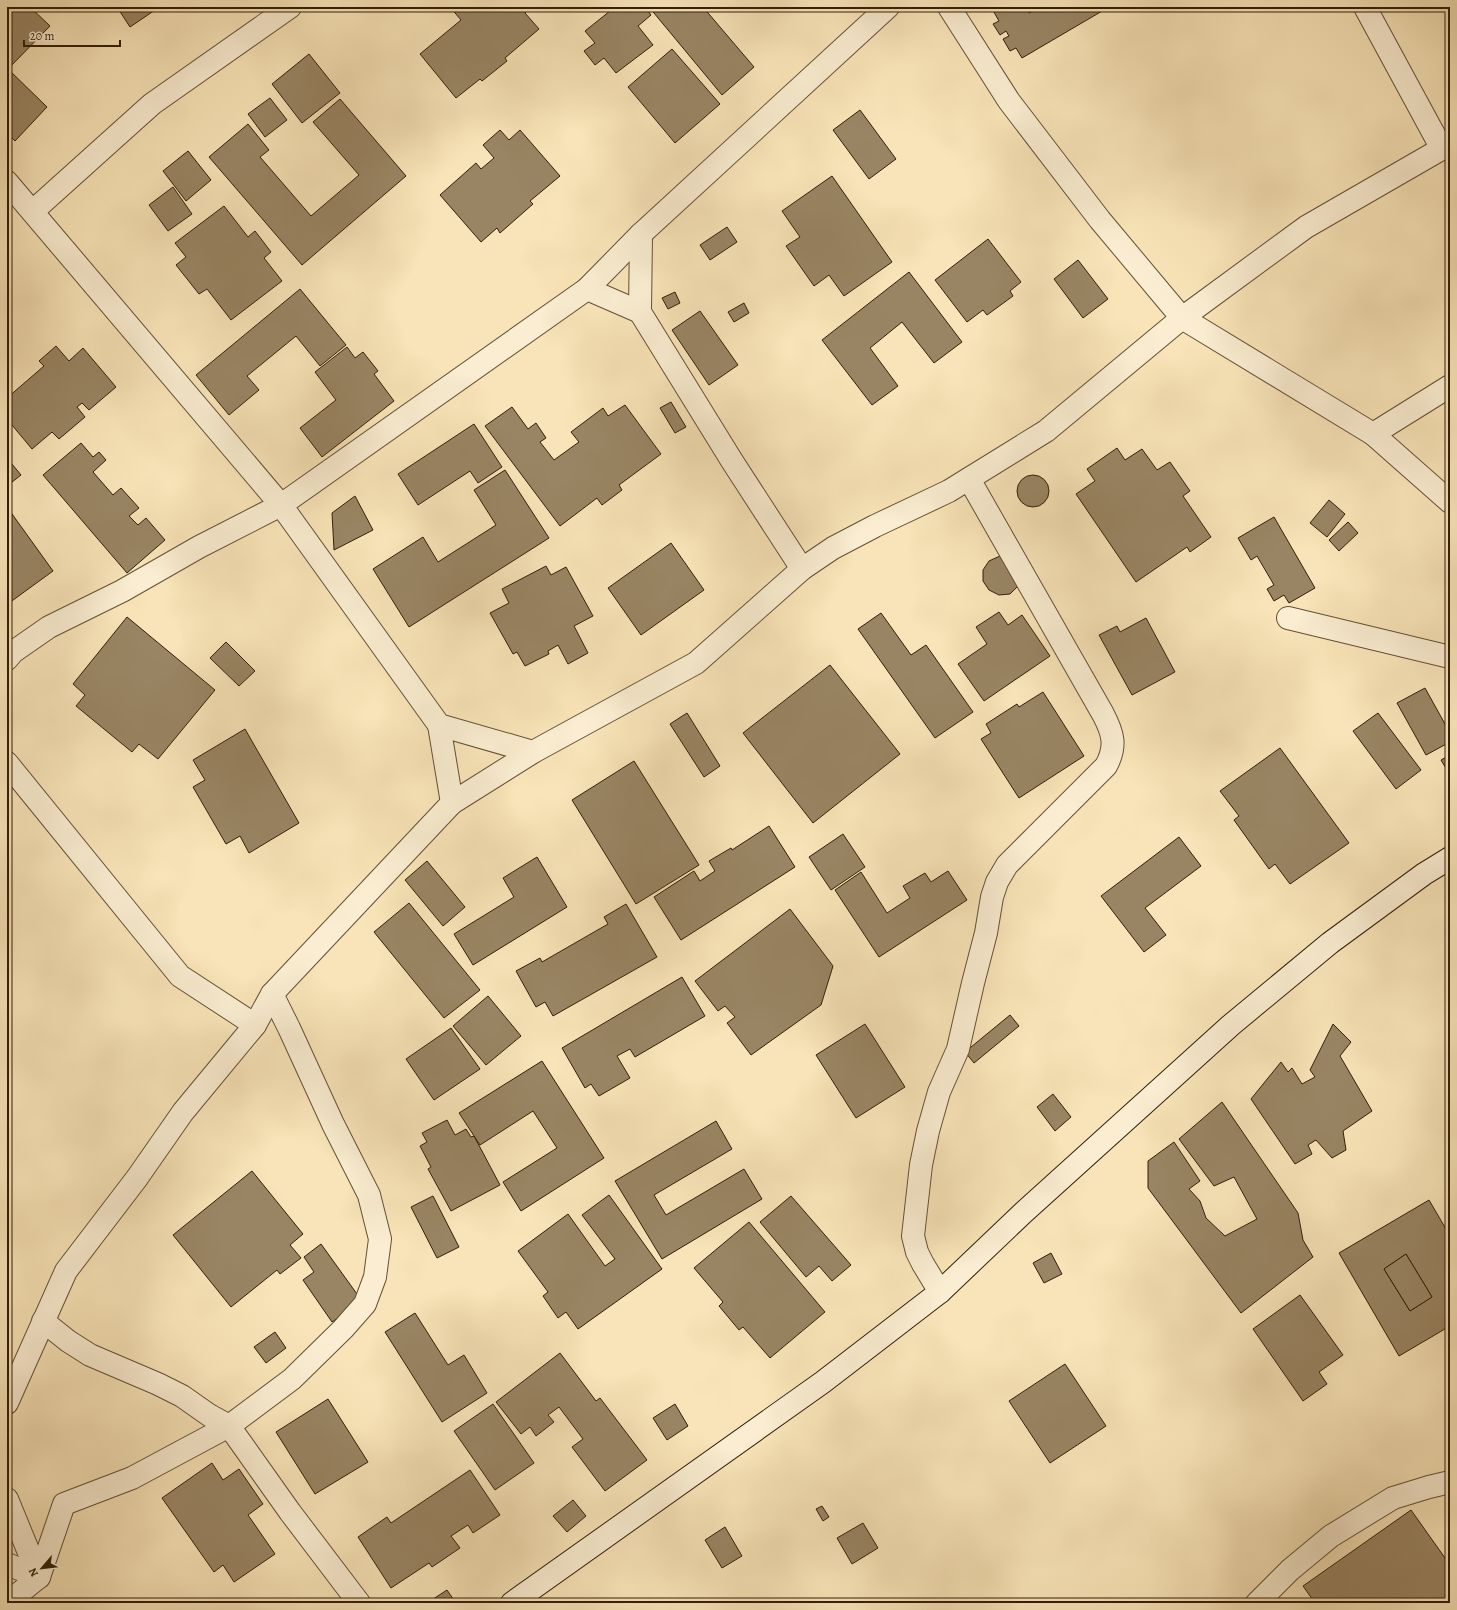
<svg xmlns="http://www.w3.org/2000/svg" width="1457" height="1610" viewBox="0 0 1457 1610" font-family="Alegreya,serif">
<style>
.building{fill:#998564;stroke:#321e08;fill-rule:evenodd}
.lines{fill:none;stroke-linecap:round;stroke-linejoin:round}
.street-casing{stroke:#645034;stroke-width:24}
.secondary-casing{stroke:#321e08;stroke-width:24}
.street{stroke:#faedd1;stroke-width:22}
.secondary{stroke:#faedd1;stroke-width:22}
</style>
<rect width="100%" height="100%" fill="#f8e4b8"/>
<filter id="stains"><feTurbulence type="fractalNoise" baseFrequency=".005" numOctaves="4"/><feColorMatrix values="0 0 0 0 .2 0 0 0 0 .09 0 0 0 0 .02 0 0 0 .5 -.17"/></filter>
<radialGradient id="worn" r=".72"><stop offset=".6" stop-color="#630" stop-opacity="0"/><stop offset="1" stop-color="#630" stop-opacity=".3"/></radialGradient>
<g class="building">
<path d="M18,7h12l20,19 -42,43 39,38 -32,34 -8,-8v-115z"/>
<path d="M117,7h40l1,1 -28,19z"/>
<path d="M450,7h77l2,2 -4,4 14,16 -34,29 2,3 -25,20 -2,-2 -24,19 -36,-44 41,-34z"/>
<path d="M615,7h30l6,8 -13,11 15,19 -37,28 -12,-15 -9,7 -11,-14 11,-8 -10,-12z"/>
<path d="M649,7h54l51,60 -32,28z"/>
<path d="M991,7h35l3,6 11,-6h69l-87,51 -6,-10 -6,3 -7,-12 6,-3 -3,-5 -6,4 -7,-11 6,-3z"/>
<path d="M672,49l48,55 -45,39 -47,-56z"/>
<path d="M309,54l31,39 -38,30 -30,-39z"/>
<path d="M270,98l17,22 -22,17 -17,-23z"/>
<path d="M340,99l66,77 -104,89 -93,-108 39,-33 21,26 -9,7 51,59 48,-41 -46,-53z"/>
<path d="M860,110l36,49 -27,20 -36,-49z"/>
<path d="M500,130l9,10 11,-10 40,46 -30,25 3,3 -33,29 -3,-5 -16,14 -41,-47 36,-32 5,6 13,-11 -11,-13z"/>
<path d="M188,151l23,29 -25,21 -23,-30z"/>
<path d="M832,176l60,86 -48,34 -15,-21 -15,11 -28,-40 14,-9 -18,-26z"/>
<path d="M173,187l19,27 -24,17 -19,-26z"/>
<path d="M224,206l24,31 7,-6 16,21 -7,6 18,23 -51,39 -24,-31 -8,5 -23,-29 10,-8 -11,-14z"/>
<path d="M727,227l10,15 -27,18 -10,-15z"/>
<path d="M988,239l33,43 -11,9 3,5 -26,19 -4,-5 -16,12 -32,-42z"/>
<path d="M1078,260l30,39 -25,19 -29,-39z"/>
<path d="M909,272l53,70 -28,21 -32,-41 -32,26 28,38 -26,19 -50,-65z"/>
<path d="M300,289l46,56 -26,21 -24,-30 -49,40 12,14 -30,25 -33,-40z"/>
<path d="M675,292l5,11 -12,6 -6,-11z"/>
<path d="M744,303l5,10 -15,9 -6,-10z"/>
<path d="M700,311l38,54 -29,20 -37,-55z"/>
<path d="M56,346l13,15 14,-13 33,39 -27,23 -7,-7 -5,4 8,10 -26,22 -7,-7 -20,17 -25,-30v-21l37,-32 -5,-5z"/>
<path d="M347,347l8,11 8,-6 15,19 -4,3 20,27 -72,56 -22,-29 36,-28 -21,-28z"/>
<path d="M671,402l15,25 -11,6 -15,-25z"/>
<path d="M625,405l36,49 -42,31 3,5 -20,15 -5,-7 -37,28 -75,-100 27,-19 16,22 8,-6 10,15 -6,4 14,18 25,-18 -8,-10 32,-24 5,8z"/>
<path d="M474,424l28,43 -24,16 -8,-12 -52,34 -20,-31z"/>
<path d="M81,443l12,14 6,-5 7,8 -13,12 20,23 8,-7 18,20 -10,8 9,9 8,-7 19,22 -38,33 -84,-98z"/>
<path d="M1117,448l8,12 17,-11 15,21 13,-8 20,29 -7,5 28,41 -21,15 -3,-5 -51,35 -60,-88 19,-13 -8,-12z"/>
<path d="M7,458l14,17 -14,11z"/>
<path d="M505,470l44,68 -140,89 -36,-58 50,-32 15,25 58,-37 -22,-35z"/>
<circle cx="1033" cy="491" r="16"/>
<path d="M355,496l18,34 -39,20 -2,-37z"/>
<path d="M1329,500l16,14 -18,23 -17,-14z"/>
<path d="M7,507l46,64 -44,32 -2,-2z"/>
<path d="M1274,517l41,71 -26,15 -5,-8 -10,6 -7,-12 7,-4 -17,-29 -6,4 -13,-22z"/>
<path d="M1348,522l10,11 -19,18 -10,-11z"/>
<path d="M671,543l33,47 -63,45 -33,-47z"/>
<path d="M1000,556l10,2 8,28 -8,8 -11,1 -10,-5 -6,-9v-11l6,-9z"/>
<path d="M546,566l5,9 15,-8 27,49 -19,10 14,27 -20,11 -10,-19 -10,6 1,3 -24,12 -8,-14 -4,2 -23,-41 19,-10 -7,-14z"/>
<path d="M999,612l9,13 14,-10 28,41 -66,45 -26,-37 29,-20 -11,-17z"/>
<path d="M881,613l30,42 15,-10 47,67 -38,26 -77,-109z"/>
<path d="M127,617l88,73 -57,69 -19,-15 -7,8 -56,-46 9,-11 -12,-11z"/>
<path d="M1146,618l29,54 -43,23 -33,-60 18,-9 3,6z"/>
<path d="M226,642l29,29 -16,15 -29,-28z"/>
<path d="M830,665l70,89 -87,69 -70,-90z"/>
<path d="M1425,688l25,45v9l-24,13 -29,-52z"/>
<path d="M1043,692l41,64 -65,42 -38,-59 10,-6 -5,-9 31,-20 2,3z"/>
<path d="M687,713l33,53 -16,11 -34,-53z"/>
<path d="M1378,713l43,57 -25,19 -43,-58z"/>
<path d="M245,729l54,94 -50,30 -9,-17 -14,8 -33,-57 12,-7 -12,-20z"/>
<path d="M1280,748l69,95 -59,41 -15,-20 -6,5 -35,-49 5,-4 -19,-25z"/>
<path d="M1450,755v20l-9,-15z"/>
<path d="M634,761l65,104 -63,39 -64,-104z"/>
<path d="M769,826l26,41 -114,73 -27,-43 40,-26 6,10 15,-10 -6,-10 22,-13 1,2z"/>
<path d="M843,834l22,33 -34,23 -22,-33z"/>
<path d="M1179,837l22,29 -56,42 21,27 -22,17 -43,-56z"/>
<path d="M537,857l30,50 -94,58 -19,-31 60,-37 -11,-19z"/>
<path d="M427,861l38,46 -22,19 -38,-46z"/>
<path d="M948,871l19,29 -88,57 -44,-67 26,-18 26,41 23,-15 -7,-12 22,-13 6,9z"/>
<path d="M409,903l71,87 -36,28 -70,-86z"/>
<path d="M626,904l31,53 -104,59 -8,-14 -9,5 -20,-36 24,-13 2,4 66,-38 -4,-7z"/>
<path d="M790,909l43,57 -12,39 -70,50 -24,-32 8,-6 -10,-11 -7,5 -23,-30z"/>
<path d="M682,977l23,39 -70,41 -5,-8 -13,7 13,22 -31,18 -8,-12 -6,4 -23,-40z"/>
<path d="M488,996l33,40 -35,29 -33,-39z"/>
<path d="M1010,1015l9,11 -45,37 -9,-11z"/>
<path d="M865,1024l40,63 -49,31 -40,-63z"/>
<path d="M1333,1024l18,18 -11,14 32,55 -29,20 3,19 -14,8 -16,-18 -8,5 4,9 -17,10 -44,-65 30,-37 7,10 4,-4 10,16 13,-7 -5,-7z"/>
<path d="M451,1028l29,41 -46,31 -28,-41z"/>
<path d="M542,1061l62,97 -83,53 -18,-29 54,-34 -24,-37 -53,34 -21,-32z"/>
<path d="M1053,1094l18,23 -16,14 -18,-24z"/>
<path d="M1222,1102l76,111 5,27 10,17 -72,56 -93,-125v-27l26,-19 26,39 -11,8 11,12 6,17 19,18 32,-17 -23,-42 -20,9 -35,-47z"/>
<path d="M447,1120l8,15 11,-6 5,8 3,-1 26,49 -49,26 -23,-42 3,-2 -11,-21 7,-4 -5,-9z"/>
<path d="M716,1121l16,28 -78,46 12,20 78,-46 18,30 -100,60 -47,-78z"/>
<path d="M252,1171l51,63 -13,11 11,13 -21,16 -3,-4 -46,37 -58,-72z"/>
<path d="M609,1195l53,74 -84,60 -12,-17 -8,6 -15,-22 5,-4 -30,-41 50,-37 37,52 10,-7 -33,-44z"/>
<path d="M433,1196l26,51 -22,11 -26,-51z"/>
<path d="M791,1196l60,69 -19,16 -13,-15 -13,11 -46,-55z"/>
<path d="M1429,1200l21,36v90l-51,30 -60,-103zM1406,1254l26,43 -22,14 -26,-42z"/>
<path d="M749,1222l76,90 -55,46 -27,-31 -4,3 -20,-24 4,-4 -29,-34z"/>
<path d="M321,1244l41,57 -30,21 -29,-42 11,-8 -10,-15z"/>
<path d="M1051,1253l11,21 -18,9 -11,-20z"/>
<path d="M1406,1254l26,43 -22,14 -26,-42z"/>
<path d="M1300,1295l43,60 -24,17 8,12 -24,17 -50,-72z"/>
<path d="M415,1313l33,52 16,-10 23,38 -45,29 -57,-90z"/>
<path d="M275,1332l11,16 -20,15 -12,-16z"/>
<path d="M560,1353l36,48 4,-3 47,62 -42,31 -33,-44 11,-8 -24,-32 -11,8 6,7 -18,14 -6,-9 -9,7 -25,-32z"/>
<path d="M1065,1364l41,62 -56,37 -41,-62z"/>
<path d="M328,1399l40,63 -53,32 -39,-62z"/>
<path d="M493,1404l41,59 -39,27 -41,-59z"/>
<path d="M675,1404l13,22 -21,14 -14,-22z"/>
<path d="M212,1463l11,17 16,-11 24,35 -15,11 27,39 -41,28 -11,-17 -9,7 -52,-74z"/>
<path d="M470,1470l30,45 -27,18 -5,-8 -17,11 9,12 -28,19 -3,-4 -38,25 -33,-51 29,-20 4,6z"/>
<path d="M573,1500l13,16 -19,16 -14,-16z"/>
<path d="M822,1506l7,11 -6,4 -7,-12z"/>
<path d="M1411,1510l39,55v38h-135l-12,-17z"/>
<path d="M863,1523l15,25 -26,16 -15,-26z"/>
<path d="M725,1527l17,29 -20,12 -17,-28z"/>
<path d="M447,1590l9,13h-29z"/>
</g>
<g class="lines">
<g class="street-casing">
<g id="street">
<path d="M949,7l60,94 91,119 82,98 191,116 77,-48"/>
<path d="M1365,7l77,142"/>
<path d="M7,182l274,323 306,-216 54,-55 247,-227"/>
<path d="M33,211l119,-107 138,-97"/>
<path d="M641,234l-1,78 92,149 70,108"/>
<path d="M587,289l53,23"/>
<path d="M1373,434l77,68"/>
<path d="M1288,618l162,39"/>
<path d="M7,659l6,-7 36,-25 73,-36 77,-44 82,-42 158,220 94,27"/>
<path d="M439,725l13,78"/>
<path d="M7,763l173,213 75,49"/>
<path d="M940,1292l-17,-28 -6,-12 -4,-16 8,-71 7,-34 11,-39 19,-43 15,-66 13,-50 6,-36 5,-15 10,-17 99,-99c11,-20 7,-33 -3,-52l-134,-235"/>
<path d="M43,1321l25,20 22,14 68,29 24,12 27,19 20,11 61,86 69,91"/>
<path d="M7,1403l59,-132 71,-93 46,-66 72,-87 17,-31 180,-191 81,-51 163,-89 106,-94 31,-21 42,-22 74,-35 97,-60 136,-113 124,-91 144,-83"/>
<path d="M7,1499l32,78"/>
<path d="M7,1564l32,13"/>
<path d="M7,1603l32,-26 25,-73 68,-26 97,-52 63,-47 51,-50 22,-25 10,-27 5,-38 -11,-44 -36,-71 -44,-96 -17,-34"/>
<path d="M1257,1603l33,-33 41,-34 62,-38 36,-11 21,-5"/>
</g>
</g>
<g class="secondary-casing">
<path id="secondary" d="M512,1603l311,-221 117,-90 84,-80 207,-187 99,-82 94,-69 26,-16"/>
</g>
<use href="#street" class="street"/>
<use href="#secondary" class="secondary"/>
</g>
<rect width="1457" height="1610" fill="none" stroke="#f8e4b8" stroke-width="24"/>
<rect x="8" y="8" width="1441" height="1594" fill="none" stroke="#321e08" stroke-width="2"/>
<rect x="12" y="12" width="1433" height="1586" fill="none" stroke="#321e08"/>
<g transform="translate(42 1568) rotate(242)" stroke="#faedd1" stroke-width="3" paint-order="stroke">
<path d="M0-3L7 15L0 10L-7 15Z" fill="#321e08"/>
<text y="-6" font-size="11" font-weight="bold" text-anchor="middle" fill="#321e08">N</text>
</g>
<path d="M24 40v6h96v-6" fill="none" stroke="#321e08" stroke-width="2"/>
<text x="30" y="40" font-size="12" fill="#321e08" stroke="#faedd1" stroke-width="3" paint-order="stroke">20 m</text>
<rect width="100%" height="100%" filter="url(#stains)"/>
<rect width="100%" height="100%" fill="url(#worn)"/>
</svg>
